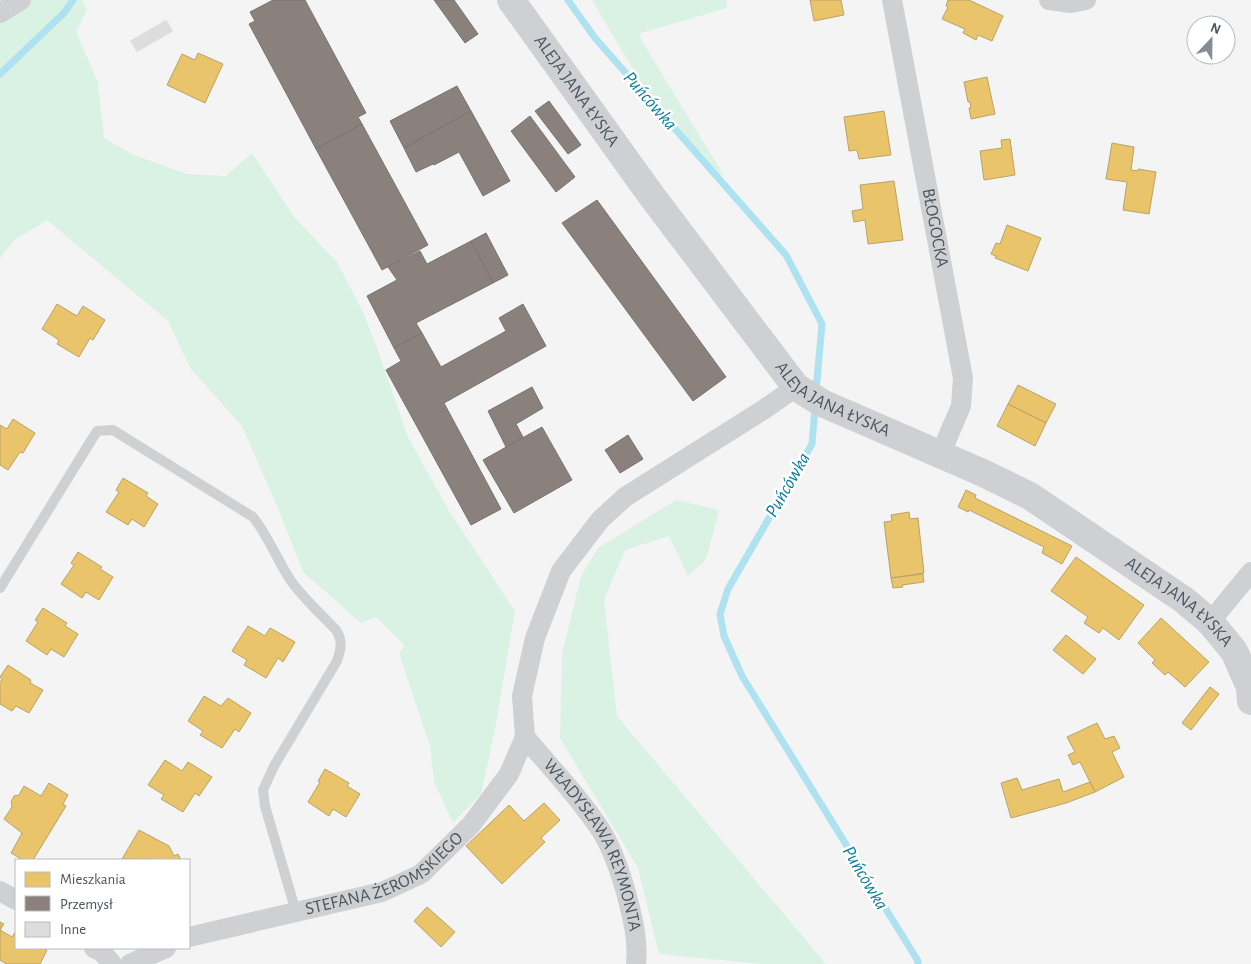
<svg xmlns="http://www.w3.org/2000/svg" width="1251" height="964" viewBox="0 0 1251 964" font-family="'Alegreya Sans',sans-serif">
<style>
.green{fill:#d9f2e3}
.homes{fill:#e9c46a;stroke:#b9a367}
.industry{fill:#8a817c;stroke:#777474}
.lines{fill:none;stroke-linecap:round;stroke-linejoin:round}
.stream{stroke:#aee2f0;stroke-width:7}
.building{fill:#ddddde;stroke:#e5e6e7}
.lane{stroke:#ced0d2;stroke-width:10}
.street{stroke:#ced0d2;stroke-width:20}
.secondary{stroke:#ced0d4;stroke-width:28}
.labels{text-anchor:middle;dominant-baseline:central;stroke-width:5;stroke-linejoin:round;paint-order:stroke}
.street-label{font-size:18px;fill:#4a5661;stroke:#fff}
.water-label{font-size:19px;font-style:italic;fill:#0c7c9b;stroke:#fff}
</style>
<rect width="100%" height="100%" fill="#f4f4f4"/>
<g class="green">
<path d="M0,0h82l5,10 -11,21 22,52 6,55 30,17 53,19 39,2 26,-23 42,64 43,45 26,50 13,33 32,92 41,74 66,100 -21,124 -13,59 -28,29 -19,-41 -4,-36 -31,-93 6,-7 -29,-29 -15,6 -58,-51 -23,-59 -38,-87 -51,-57 -23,-48 -121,-101 -34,21 -13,17z"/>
<path d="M592,0h134l1,8 -86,25 -1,5 84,138 -27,-17 -54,-73z"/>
<path d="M676,500l43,10 -13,50 -18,16 -19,-40 -44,14 -21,50 13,116 209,248h-64l-103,-10 -21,-86 -78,-130 2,-84 19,-78 17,-28z"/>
</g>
<g class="homes">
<path d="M810,0h31l3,15 -30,6z"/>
<path d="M948,0h21l34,16 -11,25 -14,-6 -2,5 -13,-7 2,-4 -23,-10 6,-12 -2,-1z"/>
<path d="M198,53l25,11 -18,39 -38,-18 15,-31 13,6z"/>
<path d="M987,77l8,37 -24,5 -2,-11h2l-1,-6h-2l-4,-20z"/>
<path d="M884,111l7,44 -32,4 -2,-9 -8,1 -5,-34z"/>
<path d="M1010,139l5,36 -31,5 -4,-29 22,-3 -1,-8z"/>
<path d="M1112,143l22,4 -3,23 7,1v-2l18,3 -7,42 -26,-4 4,-28 -21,-3z"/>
<path d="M894,181l9,59 -35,4 -3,-24 -11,2 -2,-11 11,-2 -3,-24z"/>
<path d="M1007,225l34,13 -13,33 -33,-13 1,-2 -5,-2 5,-11 4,1z"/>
<path d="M57,304l20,12 6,-10 22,14 -12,20 -3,-2 -11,19 -22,-13 2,-4 -17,-11z"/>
<path d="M1018,385l38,19 -10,19 -38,-19z"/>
<path d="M1008,404l38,19 -11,23 -38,-20z"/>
<path d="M13,419l22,14 -12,20 -3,-1 -12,18 -8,-5v-40l7,4z"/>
<path d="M123,478l25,15 -2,3 12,8 -14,23 -12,-8 -4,6 -22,-13 13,-20 -3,-2z"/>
<path d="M966,490l10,5 -1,3 97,48 -10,18 -20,-11 2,-6 -75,-37 -1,2 -10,-5z"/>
<path d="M909,512l1,7 8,-1 6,55 -33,5 -7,-56 8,-1 -1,-6z"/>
<path d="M78,552l24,15 -2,2 13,8 -14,23 -13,-8 -4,6 -21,-14 13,-19 -3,-2z"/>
<path d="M1076,557l68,48 -25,35 -16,-12 -4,5 -15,-10 4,-6 -37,-26z"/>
<path d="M923,574l1,8 -22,3 1,2 -10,1 -2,-10z"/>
<path d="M43,608l24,15 -2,3 13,8 -14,23 -13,-8 -4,6 -21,-14 12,-19 -3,-2z"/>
<path d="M1161,618l48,44 -24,25 -17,-15 -3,3 -13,-12 3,-3 -17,-17z"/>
<path d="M248,626l17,10 5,-8 25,14 -12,20 -5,-4 -12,20 -22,-13 3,-5 -15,-9z"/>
<path d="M1066,635l30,24 -13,15 -30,-24z"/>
<path d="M8,665l23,15 -1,3 13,7 -14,23 -13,-7 -4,5 -12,-7v-21l2,-4 -2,-2z"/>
<path d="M1210,687l9,7 -28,36 -9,-7z"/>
<path d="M204,696l17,10 7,-8 23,15 -12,19 -4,-3 -13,19 -22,-13 3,-4 -15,-10z"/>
<path d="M1097,723l8,16 9,-3 6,12 -8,4 12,25 -29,15 -15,-30 -7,3 -5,-10 7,-3 -8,-15z"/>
<path d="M165,760l17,11 6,-9 24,15 -13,19 -4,-3 -12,19 -22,-13 3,-4 -16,-10z"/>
<path d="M325,769l24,14 -2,3 13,8 -14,23 -13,-8 -4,7 -21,-14 12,-20 -2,-1z"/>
<path d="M1017,778l5,12 37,-11 4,13 27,-10 5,10 -29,11 -55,15 -10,-35z"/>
<path d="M49,783l19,12 -5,9 3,2 -33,54h-10l-12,-7 11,-20 -18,-14 8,-12 -1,-5 3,-6 5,-1 5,-9 17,10z"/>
<path d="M544,803l16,17 -19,18 4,4 -43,42 -36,-38 43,-41 15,16z"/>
<path d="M139,830l30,16 5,10 4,-2 3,6 -59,-1z"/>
<path d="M427,907l28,25 -14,15 -27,-26z"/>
<path d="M0,922l4,2 -4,6 12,7 4,-6v17h27l4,2 -7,14h-34l-6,-4z"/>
</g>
<g class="industry">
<path d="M273,0h32l61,113 -8,4 4,7 -46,25 -67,-125 6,-3 -5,-9z"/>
<path d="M434,0h20l24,34 -13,9z"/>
<path d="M457,86l14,25 -67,37 -14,-27z"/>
<path d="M549,101l32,44 -13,9 -33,-43z"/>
<path d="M471,111l39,70 -27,15 -24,-44 -25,13 -1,-1 -17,8 -12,-24z"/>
<path d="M530,116l45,61 -19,15 -45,-61z"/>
<path d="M362,124l66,121 -46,25 -66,-121z"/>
<path d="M597,200l129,177 -33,24 -131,-178z"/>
<path d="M486,233l22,42 -15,8 -22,-42z"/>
<path d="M471,241l22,42 -77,40 6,10 -28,15 -27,-52 30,-16 -9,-13 32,-16 7,13z"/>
<path d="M523,304l23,42 -102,57 57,106 -30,16 -85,-155 15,-9 -7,-13 28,-15 19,34 65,-36 -7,-13z"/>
<path d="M532,387l11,21 -27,16 7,13 -17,10 -18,-36z"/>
<path d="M542,427l30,53 -58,33 -31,-53z"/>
<path d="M628,435l15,24 -23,14 -15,-23z"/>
</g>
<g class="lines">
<g class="stream">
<path d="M568,0l27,38 191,217 36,69 -6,67"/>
<path d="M0,74l64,-61 9,-13"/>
<path d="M815,407l-3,37 -84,145 -8,25 4,22 18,40 176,285v3"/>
</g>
</g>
<path class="building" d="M166,20l7,11 -36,21 -7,-11z"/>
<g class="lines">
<path class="lane" d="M0,588l97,-157 16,-1 140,87c16,20 24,43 38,64 13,18 30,33 45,49 7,11 5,19 1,31l-63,105 -11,24 2,16 31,106"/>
<g class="street">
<path id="s1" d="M892,0l71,378 -2,28 -21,49"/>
<path d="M1049,0l22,3 15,-3"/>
<path d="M0,13l21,-13"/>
<path d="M1210,622l41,-50"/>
<path id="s2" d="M525,737c26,31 55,61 77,95 13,22 21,48 27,72 5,20 9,39 7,60"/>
<path d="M0,891l16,9"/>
<path id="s3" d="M189,937l193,-45 39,-18 50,-49 38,-51 16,-37 -3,-41 13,-58 26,-67 39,-51 25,-23 138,-87 33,-23"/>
<path d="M94,948l8,4 10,12"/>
<path d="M130,964l36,-16"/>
</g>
<path class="secondary" id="s4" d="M511,0l140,195 145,192 26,16 161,70 47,23 154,104 26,22 24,29 16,36 1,14"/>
</g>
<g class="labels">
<g class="street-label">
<text stroke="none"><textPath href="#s4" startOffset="112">ALEJA JANA ŁYSKA</textPath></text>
<text stroke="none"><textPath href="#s1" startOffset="232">BŁOGOCKA</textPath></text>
<text stroke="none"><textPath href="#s4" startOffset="518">ALEJA JANA ŁYSKA</textPath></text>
<text stroke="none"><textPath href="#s4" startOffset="922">ALEJA JANA ŁYSKA</textPath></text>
<text stroke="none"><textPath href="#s2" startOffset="130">WŁADYSŁAWA REYMONTA</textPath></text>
<text stroke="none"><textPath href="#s3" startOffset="208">STEFANA ŻEROMSKIEGO</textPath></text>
</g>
<g class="water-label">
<text transform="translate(650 101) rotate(49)">Puńcówka</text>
<text transform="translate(788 485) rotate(-60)">Puńcówka</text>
<text transform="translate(865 878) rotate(59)">Puńcówka</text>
</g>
</g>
<rect x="15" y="859" width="175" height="90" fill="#ffffff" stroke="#b7bbc0"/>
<rect x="25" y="872" width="25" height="15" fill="#e9c46a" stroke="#b7bbc0"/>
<text x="60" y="884" font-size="15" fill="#4a5661">Mieszkania</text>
<rect x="25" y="896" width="25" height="15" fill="#8a817c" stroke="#b7bbc0"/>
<text x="60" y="909" font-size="15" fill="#4a5661">Przemysł</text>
<rect x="25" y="922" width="25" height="15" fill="#ddddde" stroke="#b7bbc0"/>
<text x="60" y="934" font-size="15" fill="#4a5661">Inne</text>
<g transform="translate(1211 40) rotate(22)"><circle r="24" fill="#ffffff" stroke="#b7bbc0"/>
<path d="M0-4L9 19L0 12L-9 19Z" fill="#868d94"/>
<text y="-8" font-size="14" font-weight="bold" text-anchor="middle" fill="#4a5661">N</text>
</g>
</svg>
